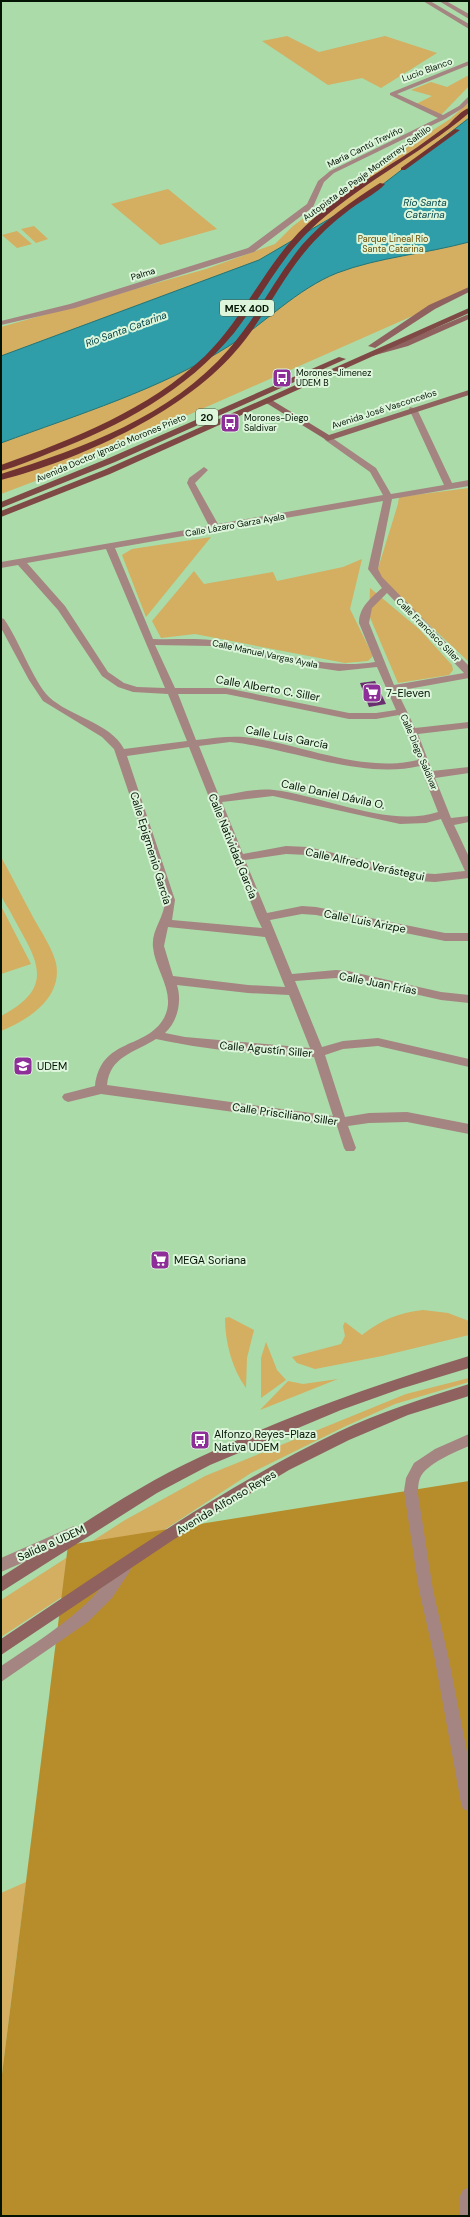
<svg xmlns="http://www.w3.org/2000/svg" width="470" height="2217" viewBox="0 0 470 2217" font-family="'DM Sans',sans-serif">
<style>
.green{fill:#d4ae61}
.forest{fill:#b78c2b}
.water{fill:#2f9ea8;stroke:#227577}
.building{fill:#692f6f}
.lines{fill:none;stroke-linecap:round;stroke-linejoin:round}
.street{fill:#a48582;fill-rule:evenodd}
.secondary{fill:#8f625f;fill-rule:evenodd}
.primary{fill:#7f4946;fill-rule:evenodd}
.highway{fill:#703331;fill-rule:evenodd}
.labels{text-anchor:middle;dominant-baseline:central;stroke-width:4;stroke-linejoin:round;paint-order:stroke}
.far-street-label{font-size:9px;fill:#041404;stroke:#dcf5db}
.far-park-label{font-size:9px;fill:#694c00;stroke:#dcf5db}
.far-poi-label{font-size:9px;fill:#041404;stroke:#dcf5db;text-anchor:start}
.far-water-label{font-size:10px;font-style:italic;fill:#004348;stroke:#dcf5db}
.shield{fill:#dcf5db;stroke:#455844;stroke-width:1}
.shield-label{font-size:10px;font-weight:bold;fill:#041404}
.street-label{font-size:11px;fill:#041404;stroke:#dcf5db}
.poi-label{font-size:11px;fill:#041404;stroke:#dcf5db;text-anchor:start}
</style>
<rect width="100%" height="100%" fill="#abdba8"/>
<g class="green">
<path d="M287,36l32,16 66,-16 52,17 -56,35 -19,-10 -34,7 -66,-44z"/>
<path d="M469,75v11l-28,29 -25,-11 16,-8 -21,-6 20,-8 16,5z"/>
<path d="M469,102v189l-335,148 -96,41 -37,14v-167l205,-58 69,-25 18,-18 50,-37 107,-70z"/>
<path d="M168,189l49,40 -57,16 -49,-41z"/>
<path d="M34,226l14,13 -12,4 -15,-14z"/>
<path d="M17,231l15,13 -15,4 -15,-13z"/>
<path d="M469,488v174l-93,-87 22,-71 1,-7z"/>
<path d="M211,537l-65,80 -24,-62 10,-6z"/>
<path d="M362,559l-12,50 23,47 -5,5 -23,2 -150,-29 -34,4 -9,-17 42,-50 10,13 69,-12 4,9 66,-14z"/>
<path d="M370,588l49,41 33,36 1,5 -4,5 -51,8 -29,-68z"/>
<path d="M1,857c12,21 22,42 33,62 8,14 18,29 22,44 7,35 -28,57 -55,68v-15c59,-31 33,-59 10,-103 -3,-6 -9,-13 -10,-19 -1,-11 0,-25 0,-37z"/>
<path d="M1,906l30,58 -30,10z"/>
<path d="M423,1310l25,3 21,8v14l-87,21 -67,13 -18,-6 -5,-6 49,-13 4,-8 -2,-10 2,-4 17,13c19,-15 36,-22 61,-25z"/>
<path d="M229,1317l25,13 -7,28 -1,30c-14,-19 -21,-46 -21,-70z"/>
<path d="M266,1342l11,28 9,10 -25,18v-40z"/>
<path d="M469,1378v4l-74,22 -49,22 -95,47 -250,164v-37l124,-80 80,-44 201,-82z"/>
<path d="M338,1379l-78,31 28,-29 15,3z"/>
<path d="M26,1882l-25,200v-189z"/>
</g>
<path class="forest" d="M469,1481v735h-468v-134l67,-537z"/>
<path class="water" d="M469,118v124c-44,12 -90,15 -132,31 -40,16 -72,50 -108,73 -68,43 -152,69 -228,97v-87l258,-96 106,-62z"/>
<path class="building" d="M375,681l11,23 -17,3 -9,-24z"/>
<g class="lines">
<g class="street">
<path d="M423,1h7l39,23v5z"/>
<path d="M439,1h7l23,13v5z"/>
<path d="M469,61v4l-72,29 46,21 16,-9 10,-10v6l-6,6 -18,11 -111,54 -10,9 -11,25 -59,45 -179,56 -74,17v-4l69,-17 178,-56 59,-44 11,-23 12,-10 108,-53 -48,-23v-2z"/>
<path d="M410,407l7,2 35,74 17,-3v6l-77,13 -14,70 4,8 87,89v12l-72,13 18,37 54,-6v6l-51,6 14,37 37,-4v6l-34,5 16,40 18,-2v6l-15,3 15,32v21l-34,4 -17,-1 -110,-26 -22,-1 -41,6 22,53 35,-7 14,1 129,26h24v8h-24l-129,-26 -14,-1 -32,6 22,54 44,-4 12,1 93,21 28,3v8l-28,-3 -93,-21 -12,-1 -41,3 27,66 21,-6 35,-3 91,21v8l-91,-21 -35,3 -18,6 20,62 24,-4 38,-1 62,12v10l-62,-12 -38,1 -21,3 8,22 -2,3h-8l-2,-3 -7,-22 -236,-32 -33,8 -4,-2 -2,-3 2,-3 31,-8c6,-49 51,-36 69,-68 13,-25 -9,-47 -11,-71 -2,-17 12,-30 12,-47l-51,-151 -12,-12 -59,-36 -14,-21 -28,-52v-10l3,1c15,21 29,62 45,78 20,19 62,26 75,52l63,-8 -19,-47 -35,-2 -15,-5 -16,-11 -44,-66 -40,-45 -17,3v-6l208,-36 -22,-43 2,-5 15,-11 4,3 -13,13 23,41 165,-29 -13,-23 -45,-32 -1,-2 4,-3 48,33 15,26 53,-9 -35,-76zM383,501l-15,68 14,19c-11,10 -23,19 -23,35l16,39c-58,9 -107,-15 -164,-22 -19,-2 -39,0 -58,-1l-38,-91zM106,549l59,139 -28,-1 -13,-4 -16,-11 -43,-66 -38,-43zM387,593l77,80 -70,12 -25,-62 3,-15zM155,645l56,1 88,19 40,6 38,-4 19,43 -20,3h-27l-123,-25h-51zM178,694h48l123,25h27l23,-4 19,45c-55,13 -112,-14 -166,-22 -19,-3 -37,0 -56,2zM230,742c61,6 131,38 190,24l18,46c-49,16 -114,-16 -164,-22 -18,-2 -37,3 -55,6l-20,-50zM189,747l68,171 5,10 -90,-8 3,-20 -48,-144zM273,796l127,28 26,-1 15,-4 24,52 -30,3 -17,-1 -110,-26 -22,-1 -43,8 -21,-52zM168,927l97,10 20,50 -37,-2 -75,-9 -9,-30zM177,985l71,8 41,2 21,53 -125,-11 -20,-4c13,-12 17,-32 12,-48zM156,1039c51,11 105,16 158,18l19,59 -226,-31c3,-29 27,-32 49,-46z"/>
<path d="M469,1434v12c-14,6 -43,18 -49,32 -2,5 -2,11 -2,16l15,96 16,70 20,102v49l-6,-2 -2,-6 -26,-143 -16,-70 -15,-99 2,-13 8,-15 21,-14z"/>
<path d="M74,1526l5,2 2,5 -2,5 -78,34v-14z"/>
<path d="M125,1559l5,2 2,5 -2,5 -18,27 -24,24 -87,60v-16c31,-21 64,-41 91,-68 9,-9 24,-35 33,-39z"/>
<path d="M469,2187v29h-10l1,-20 3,-6z"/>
</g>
<g class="secondary">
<path d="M469,287v5l-34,17 -60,39 -7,-2 61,-41z"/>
<path d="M469,314v5l-61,27 -36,10 -4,-2 34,-12z"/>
<path d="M469,390v5l-141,46 -65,-40 7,-2 59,36z"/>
<path d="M469,1356v12l-69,21 -59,21 -131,55 -53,28 -156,99v-15c65,-41 129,-88 199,-120 87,-41 177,-73 269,-101z"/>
<path d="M469,1384v12l-61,19 -59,25 -60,30 -116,70 -172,115v-16c110,-73 218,-150 337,-207 42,-20 87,-34 131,-48z"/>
</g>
<g class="primary">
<path d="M469,308v5l-359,161 -109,43v-6l103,-41z"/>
<path d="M339,357l7,2 -231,103 -114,46v-6l108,-44z"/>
</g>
<g class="highway">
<path d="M469,108v5c-51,43 -112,72 -160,118 -31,30 -49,69 -75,102 -48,58 -113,93 -182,119 -17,7 -34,14 -51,19v-6c73,-26 147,-55 204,-109 35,-34 55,-80 87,-116 34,-39 82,-64 124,-92 11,-8 21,-15 32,-23 6,-6 13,-14 21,-17z"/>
<path d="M455,129l5,1 -55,40h-4v-2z"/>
<path d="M380,183l5,1c-7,8 -19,14 -29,21 -17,12 -33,26 -47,42 -29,33 -46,74 -75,106 -54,61 -155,107 -233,127v-6c82,-26 170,-58 228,-125 28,-32 46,-71 73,-104 22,-25 50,-44 78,-62z"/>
</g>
</g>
<defs>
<g id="bus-square" transform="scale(1)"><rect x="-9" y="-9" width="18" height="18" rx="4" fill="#8e2f99" stroke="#dcf5db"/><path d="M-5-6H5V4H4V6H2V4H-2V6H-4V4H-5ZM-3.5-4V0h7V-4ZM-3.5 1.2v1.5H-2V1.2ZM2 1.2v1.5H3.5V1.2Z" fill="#fff"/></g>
<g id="supermarket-square" transform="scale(1)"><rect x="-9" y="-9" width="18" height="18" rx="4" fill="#8e2f99" stroke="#dcf5db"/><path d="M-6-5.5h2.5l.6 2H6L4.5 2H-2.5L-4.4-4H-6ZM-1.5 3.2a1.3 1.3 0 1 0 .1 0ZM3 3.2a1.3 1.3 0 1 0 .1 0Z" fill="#fff"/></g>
<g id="university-square" transform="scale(1)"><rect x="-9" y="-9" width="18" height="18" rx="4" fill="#8e2f99" stroke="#dcf5db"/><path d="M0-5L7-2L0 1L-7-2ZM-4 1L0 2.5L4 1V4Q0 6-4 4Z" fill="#fff"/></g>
</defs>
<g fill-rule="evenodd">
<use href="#bus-square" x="282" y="378"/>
<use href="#bus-square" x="230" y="423"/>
<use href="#supermarket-square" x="372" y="693"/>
<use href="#university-square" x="23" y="1066"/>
<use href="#supermarket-square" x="160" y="1260"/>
<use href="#bus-square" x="200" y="1440"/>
</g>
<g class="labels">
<g class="far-street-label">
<text transform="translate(427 70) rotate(-20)">Lucio Blanco</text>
<text transform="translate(365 147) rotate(-26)">María Cantú Treviño</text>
<text transform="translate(367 173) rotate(-36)">Autopista de Peaje Monterrey-Saltillo</text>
<text transform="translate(143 274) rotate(-17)">Palma</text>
<text transform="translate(384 409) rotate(-18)">Avenida José Vasconcelos</text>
<text transform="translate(111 448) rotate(-23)">Avenida Doctor Ignacio Morones Prieto</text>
<text transform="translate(235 525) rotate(-10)">Calle Lázaro Garza Ayala</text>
<text transform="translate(428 630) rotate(45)">Calle Francisco Siller</text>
<text transform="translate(265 654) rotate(12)">Calle Manuel Vargas Ayala</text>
<text transform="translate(419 752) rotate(67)">Calle Diego Saldívar</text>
</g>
<g class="far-park-label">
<text x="393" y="239">Parque Lineal Río<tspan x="393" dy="10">Santa Catarina</tspan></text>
</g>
<g class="far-poi-label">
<text x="296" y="373">Morones-Jimenez<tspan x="296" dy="10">UDEM B</tspan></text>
<text x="244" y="418">Morones-Diego<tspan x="244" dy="10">Saldivar</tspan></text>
</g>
<g class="far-water-label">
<text x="425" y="202">Río Santa<tspan x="425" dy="12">Catarina</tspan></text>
<text transform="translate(126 329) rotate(-20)">Río Santa Catarina</text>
</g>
<g class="shield">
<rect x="220" y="300" width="54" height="16" rx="3"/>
<rect x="196" y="409" width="22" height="16" rx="3"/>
</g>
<g class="shield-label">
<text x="247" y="308">MEX 40D</text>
<text x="207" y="417">20</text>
</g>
<g class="street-label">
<text transform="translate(268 688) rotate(10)">Calle Alberto C. Siller</text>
<text transform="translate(287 737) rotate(11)">Calle Luis García</text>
<text transform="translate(333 794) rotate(12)">Calle Daniel Dávila O.</text>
<text transform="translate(233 846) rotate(68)">Calle Natividad García</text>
<text transform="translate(151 848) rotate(73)">Calle Epigmenio García</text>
<text transform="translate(365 864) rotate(12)">Calle Alfredo Verástegui</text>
<text transform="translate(365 921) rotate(11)">Calle Luis Arizpe</text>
<text transform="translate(378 983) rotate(11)">Calle Juan Frías</text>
<text transform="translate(266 1049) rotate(5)">Calle Agustín Siller</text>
<text transform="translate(285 1114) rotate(8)">Calle Prisciliano Siller</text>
<text transform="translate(226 1502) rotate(-31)">Avenida Alfonso Reyes</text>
<text transform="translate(51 1543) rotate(-24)">Salida a UDEM</text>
</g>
<g class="poi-label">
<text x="386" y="693">7-Eleven</text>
<text x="37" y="1066">UDEM</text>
<text x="174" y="1260">MEGA Soriana</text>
<text x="214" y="1434">Alfonzo Reyes-Plaza<tspan x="214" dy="13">Nativa UDEM</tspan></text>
</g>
</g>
<rect width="470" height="2217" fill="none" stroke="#041404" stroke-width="4"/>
</svg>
